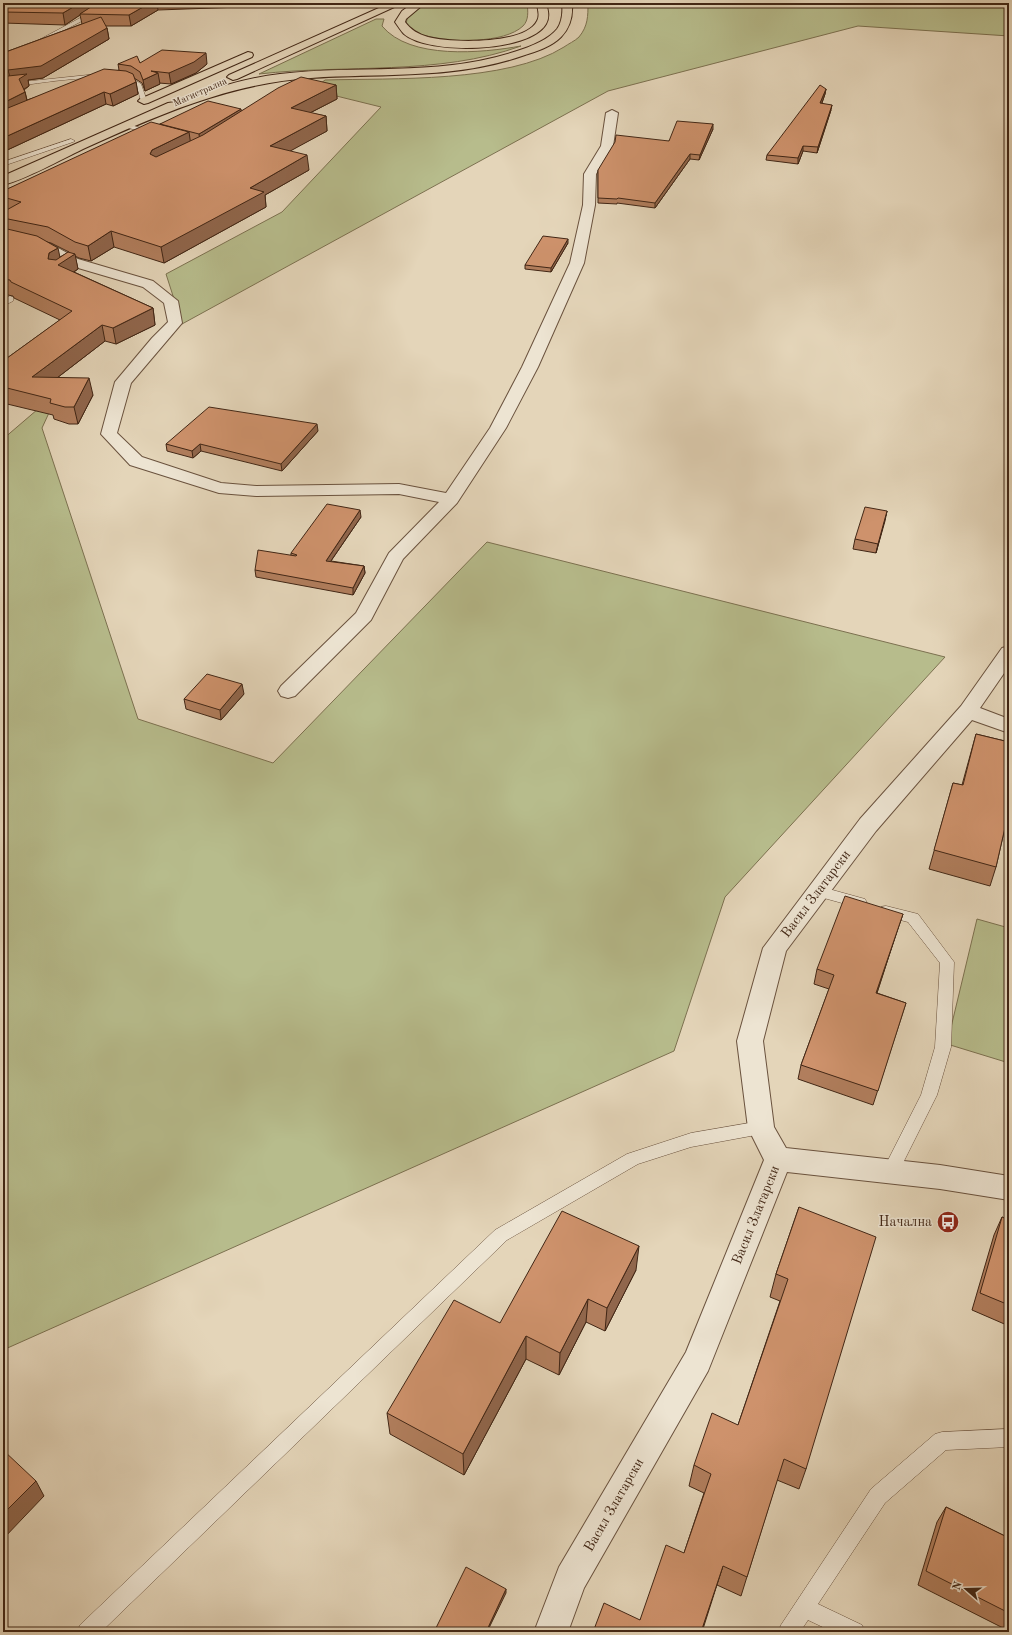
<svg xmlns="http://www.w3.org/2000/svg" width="1012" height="1635" viewBox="0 0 1012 1635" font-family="'Old Standard TT',serif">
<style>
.green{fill:#b7bc8c;stroke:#7c7150}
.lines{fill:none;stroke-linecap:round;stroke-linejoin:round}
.service-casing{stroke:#6a523e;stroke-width:1}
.minor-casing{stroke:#6a523e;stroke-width:2}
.primary-casing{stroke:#412615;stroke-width:2}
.service{fill:#ede4d2;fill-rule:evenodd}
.minor{fill:#ede4d2;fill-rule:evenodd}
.primary{fill:#e4d5b9;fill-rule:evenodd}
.wall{fill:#b17e5d;stroke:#412615;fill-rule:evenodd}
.shaded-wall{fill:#90664c;stroke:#412615}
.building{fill:#ce926c;stroke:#412615}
.labels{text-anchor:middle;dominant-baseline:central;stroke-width:3;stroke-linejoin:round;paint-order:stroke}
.far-street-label{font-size:10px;fill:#412615;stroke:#ede4d2}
.near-street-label{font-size:14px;fill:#412615;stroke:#ede4d2}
.near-poi-label{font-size:14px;fill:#412615;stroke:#ede4d2;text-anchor:end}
</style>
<rect width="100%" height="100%" fill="#e4d5b9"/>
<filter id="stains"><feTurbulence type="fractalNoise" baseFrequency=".005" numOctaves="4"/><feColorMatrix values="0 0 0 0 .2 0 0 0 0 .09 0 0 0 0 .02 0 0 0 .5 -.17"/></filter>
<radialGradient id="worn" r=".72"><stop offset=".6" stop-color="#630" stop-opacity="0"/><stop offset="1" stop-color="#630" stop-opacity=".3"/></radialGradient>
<g class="green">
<path d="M426,3h101c1,8 2,17 -4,23 -19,18 -72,16 -96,10 -6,-1 -12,-4 -17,-6l-4,-6 2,-9z"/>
<path d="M588,3h421v33l-151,-10 -250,65 -426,233 -16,-50 116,-62 99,-105 -69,-17 13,-10c67,-2 182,3 239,-33 4,-3 11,-6 15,-10 9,-11 9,-21 9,-34z"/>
<path d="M376,19h8l-2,7c28,34 100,27 139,20 -83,30 -175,18 -262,28z"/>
<path d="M59,391l-17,37 96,291 135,44 214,-221 458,115 -220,240 -51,154 -671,299v-911z"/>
<path d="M977,919l32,9v135l-62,-19z"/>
</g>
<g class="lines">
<g class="service-casing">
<g id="service">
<path d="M103,3h6l-10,9 -59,31 -5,-1 60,-32z"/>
<path d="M98,74l34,4 9,6 6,17 -5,1c-3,-4 -3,-13 -7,-17 -15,-16 -102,-1 -124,2l-8,-2v-4l8,2z"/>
<path d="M127,124l29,8 1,1 -3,2 -29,-8 -1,-1z"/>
<path d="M71,139l4,2 -2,1 -70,24v-4z"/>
<path d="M10,296l3,1v4l-10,5v-7z"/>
<path d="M818,886l47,13 2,4 -2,4 -5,1 -47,-13 -2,-4 2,-4z"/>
<path d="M886,906l32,8 36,48 -3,85 -14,48 -41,82 -6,2 -6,-2 -2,-5 39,-77 14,-48 5,-84 -32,-41 -27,-7 -2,-4 2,-4z"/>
<path d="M761,1121l6,2 2,5 -2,5 -76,14 -53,17 -131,76 -406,392h-24l3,-7 415,-395 132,-76 64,-21z"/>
<path d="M1009,1429v18l-63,3 -61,53 -67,101 44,21 3,7h-32l-25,-12 -8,12h-22l3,-7 90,-136 64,-55 7,-2z"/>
</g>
</g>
<g class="minor-casing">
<g id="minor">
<path d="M612,110l6,3 -5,33 -17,28 -1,31 -11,58 -46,104 -32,61 -49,75 -54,56 -32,61 -76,76 -7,2 -7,-2 -3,-5 3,-5 75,-73 33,-60 50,-51 -40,-8 -143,2 -37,-3 -89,-28 -29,-31 14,-52 37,-44 16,-16 -4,-19 -21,-16 -75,-22 -27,-15 -38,-9v-8l48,11 27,15 75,22 25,20 4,22 -51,60 -14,50 25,24 79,26 35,3 143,-2 47,9 44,-65 32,-61 48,-104 13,-58 1,-31 17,-28 5,-33z"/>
<path d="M1009,646v20l-29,42 29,11v14l-37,-13 -96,111 -90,120 -23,90 11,86 12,21 154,17 69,11v24l-69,-11 -153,-17 -79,199 -124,217 -16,44h-34l25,-65 127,-215 78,-192 -16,-32 -11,-87 26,-93 97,-129 101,-113 41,-58z"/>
</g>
</g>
<g class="primary-casing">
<g id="primary">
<path d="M390,3h13l-166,76 -4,1 -6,-3 2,-2z"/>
<path d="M413,3h12l-19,16 -1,3c6,8 13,12 23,15 22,6 97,8 109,-16 3,-5 1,-13 -1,-18h10c2,7 4,14 0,21 -17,29 -118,31 -142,10 -3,-3 -6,-8 -9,-12l7,-11z"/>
<path d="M562,3h10c1,13 -2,25 -11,34 -10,10 -24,14 -36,18 -70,25 -142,18 -214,23 -81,5 -155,38 -228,71 -23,11 -56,30 -80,36v-9l165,-73 7,-1c34,-12 69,-24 105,-28 83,-10 161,4 243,-25 11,-4 26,-10 34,-20 5,-7 6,-17 5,-26z"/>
<path d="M248,52l4,1 1,2 -1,2 -104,46 -4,1 -6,-3 2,-2z"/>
</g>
</g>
<use href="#service" class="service"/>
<use href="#minor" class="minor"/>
<use href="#primary" class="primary"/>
</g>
<g class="wall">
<path d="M3,3h323l-2,1 -166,6 -27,16h-26l2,2 2,11 -66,39 -15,2 1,6 -5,4 1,2 2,8 92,-30 -1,-6 22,-1 67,1 -11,9 -25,11 -12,-1 1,1 -15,7 -3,-8 -8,-5 2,4 2,12 -25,12 -7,-2 -103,48v-99l79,-29 -2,-9 -15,10 -62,-2z"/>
<path d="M336,85l1,14 -27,14 16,3 1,15 -38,20 20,19 -44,25 1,12 -102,56 -50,-16 -23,14 -12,-3 -4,-2 3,13 -4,3 79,36 2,17 -39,19 -11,-3 -48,37 36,17 -15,29h-9l-15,-5 -1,-4 -50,-12v-42l57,-41 -46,-22 -1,-2 -5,-1 -5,-2v-81l2,-1h-2v-20l157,-67 81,-13zM47,242l4,1 18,9 -9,5z"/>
<path d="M826,89l-1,5 -3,9 9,7 -14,43 -14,-2 -5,13 -32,-4 1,-5z"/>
<path d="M713,129l-14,31 -9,-1 -35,49 -38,-5v1l-19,-1v-33l71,-29z"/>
<path d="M568,243l-17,29 -26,-3v-4z"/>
<path d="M318,431l-36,40 -81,-20 -8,7 -26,-7 -1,-7z"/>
<path d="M1009,510v10l-3,-1z"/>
<path d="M887,511l-11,42 -23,-4 2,-10z"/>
<path d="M361,517l-30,44 33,5 1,7 -12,22 -97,-18 -1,-7 36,-15v-2z"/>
<path d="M244,694l-23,26 -35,-11 -2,-10z"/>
<path d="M976,734l33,8v82l-3,-1 -10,44 -6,19 -61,-17 24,-86 9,2z"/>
<path d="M898,928l-21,65 29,10 -33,102 -75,-26 3,-14 28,-76 -15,-5 3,-15z"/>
<path d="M799,1207l7,262 -7,20 -22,-9 -36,116 -24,-11 -77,35 44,-67 20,-60 -15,-7 5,-21 44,-40 42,-124 -10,-4 6,-23z"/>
<path d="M1002,1217l7,3v106l-37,-16 22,-75z"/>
<path d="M636,1270l-31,61 -19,-9 -27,53 -33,-16 -62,116 -74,-41 -3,-21 113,-90z"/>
<path d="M946,1507l63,31v93l-91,-46 19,-63z"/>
</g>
<g class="shaded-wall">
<path d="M80,3h20l-20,11v1l-15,10 -2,-12z"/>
<path d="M150,3h7l1,7 -27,16 -2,-11z"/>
<path d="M107,28l2,11 -66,39 -15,2 1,6 -8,5 -10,-10 -3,-11z"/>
<path d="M206,53l1,11 -11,9 -25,11 -2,-11z"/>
<path d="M158,73l2,11 -15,7 -2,-11z"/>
<path d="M136,82l2,12 -25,12 -3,-12z"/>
<path d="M336,85l1,14 -45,23 -1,-14z"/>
<path d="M826,89l-1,5 -5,14v-5z"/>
<path d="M25,92l3,13 -25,11v-13z"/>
<path d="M104,92l2,12 -103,48v-14z"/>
<path d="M832,105l-1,5 -14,43 1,-6z"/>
<path d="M241,109l1,8 -42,25 -1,-8z"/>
<path d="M326,116l1,15 -55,30 -2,-15z"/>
<path d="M713,124v5l-14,31 1,-5z"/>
<path d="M189,132l2,14 -37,19 -4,-11 2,-4z"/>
<path d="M803,146v5l-5,13v-6z"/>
<path d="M690,154v5l-35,49v-5z"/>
<path d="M307,155l2,15 -44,25 1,12 -102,56 -3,-16 89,-59z"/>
<path d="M111,231l3,16 -23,14 -3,-15z"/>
<path d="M568,239v4l-17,29v-4z"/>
<path d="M58,248l3,14 14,-8 3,15 -17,11 -13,-21 1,-6z"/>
<path d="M153,308l2,17 -39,19 -3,-16z"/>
<path d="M102,325l3,16 -69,53 -4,-17z"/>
<path d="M89,378l4,17 -15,29 -4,-17z"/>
<path d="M317,424l1,7 -36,40 -1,-7z"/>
<path d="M200,444l1,7 -8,7 -1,-7z"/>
<path d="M360,510l1,7 -35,51v-7z"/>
<path d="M887,511l-2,10 -9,32 2,-9z"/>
<path d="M364,566l1,7 -12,22v-7z"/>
<path d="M242,684l2,10 -23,26 -1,-10z"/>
<path d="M903,914l-5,14 -26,80 4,-15z"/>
<path d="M639,1246l-3,24 -31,61 2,-23z"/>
<path d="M588,1299l-2,23 -27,53 1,-22z"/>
<path d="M526,1336v23l-62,116 -1,-21z"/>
<path d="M36,1481l8,15 -41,43v-25z"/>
<path d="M723,1566l-21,66h-1z"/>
<path d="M506,1589v4l-19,39h-1z"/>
</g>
<g class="building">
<path d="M3,3h77l-17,10 -60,-1z"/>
<path d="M97,3h53l-21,12 -49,-1z"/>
<path d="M101,17l6,11 -66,38 -33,4 -5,-1v-16z"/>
<path d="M162,50l44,3 -12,9 -25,11 -18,-2 7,2 -15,7 -3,-8 -9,-6 -13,-2 19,-8 3,7z"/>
<path d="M104,69l22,2 7,3 3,8 -26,12 -6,-2 -101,46v-28z"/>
<path d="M27,74l-8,5 6,13 -22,11v-28l5,1z"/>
<path d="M301,77l35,8 -45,23 35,8 -56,30 37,9 -57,33 14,4 -103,55 -50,-16 -23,15 -13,-4 -27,-15 -45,-9v-6l18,-10 -18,-5v-6l148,-69 38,10 -37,18 -2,4 6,3 47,-22 75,-47z"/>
<path d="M820,85l6,4 -6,14 12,2 -14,42 -15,-1 -5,12 -31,-3z"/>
<path d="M208,101l33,8 -42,25 -39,-10z"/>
<path d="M677,121l36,3 -13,31 -10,-1 -35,49 -37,-5 -1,1 -19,-1v-28l17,-28 1,-7 53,6z"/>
<path d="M3,228l34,8 21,12 -9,5 -1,6 8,1 12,-8 7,2 -17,11 95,43 -40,20 -11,-3 -70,52 57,1 -15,29h-9l-15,-4 1,-4 -48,-12v-26l69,-50 -61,-29 -1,-2 -7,-1z"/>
<path d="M543,236l25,3 -17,29 -26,-3z"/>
<path d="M209,407l108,17 -36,40 -81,-20 -8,7 -26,-7z"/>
<path d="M327,504l33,6 -34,51 38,5 -11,22 -98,-18 3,-20 38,6 1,-1 -6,-2z"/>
<path d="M865,507l22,4 -9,33 -23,-5z"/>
<path d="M207,674l35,10 -22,26 -36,-11z"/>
<path d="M976,734l33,8v68l-13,57 -62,-17 19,-67 10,2z"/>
<path d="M845,896l58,18 -27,79 30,10 -28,88 -77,-26 33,-90 -17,-6z"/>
<path d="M799,1207l77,30 -70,232 -22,-10 -37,118 -24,-11 -22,66h-108l11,-29 36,17 26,-75 18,8 27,-79 -17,-9 18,-52 26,12 50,-146 -12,-5z"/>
<path d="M562,1211l77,35 -32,62 -19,-9 -28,54 -34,-17 -63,118 -76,-41 67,-113 46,23z"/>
<path d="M1002,1217l7,3v85l-29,-12z"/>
<path d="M3,1450l33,31 -33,33z"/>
<path d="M946,1507l63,31v75l-83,-42z"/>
<path d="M466,1567l40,22 -20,43h-52z"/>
</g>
<defs>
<g id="bus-disc" transform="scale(1.15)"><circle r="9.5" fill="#8f2418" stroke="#ede4d2"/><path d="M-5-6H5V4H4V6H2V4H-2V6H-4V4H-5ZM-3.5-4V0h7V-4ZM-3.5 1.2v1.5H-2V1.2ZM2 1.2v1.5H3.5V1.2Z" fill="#fff"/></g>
</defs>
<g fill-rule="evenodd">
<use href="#bus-disc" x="948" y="1222"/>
</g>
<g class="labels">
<g class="far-street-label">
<text transform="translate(200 92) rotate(-24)">Магистрална</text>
</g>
<g class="near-street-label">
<text transform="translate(816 894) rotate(-53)">Васил Златарски</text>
<text transform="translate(756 1215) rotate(-68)">Васил Златарски</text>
<text transform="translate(614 1505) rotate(-60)">Васил Златарски</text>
</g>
<g class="near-poi-label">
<text x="932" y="1222">Начална</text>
</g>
</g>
<rect width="1012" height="1635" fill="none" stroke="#e4d5b9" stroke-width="16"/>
<rect x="4" y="4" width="1004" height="1627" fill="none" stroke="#412615" stroke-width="2"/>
<rect x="8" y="8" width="996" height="1619" fill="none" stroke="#412615"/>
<g transform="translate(966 1589) rotate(290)" stroke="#ede4d2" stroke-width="3" paint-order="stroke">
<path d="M0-3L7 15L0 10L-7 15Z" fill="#412615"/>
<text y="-6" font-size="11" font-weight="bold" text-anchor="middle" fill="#412615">N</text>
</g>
<rect width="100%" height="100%" filter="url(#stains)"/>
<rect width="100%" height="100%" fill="url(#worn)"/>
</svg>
